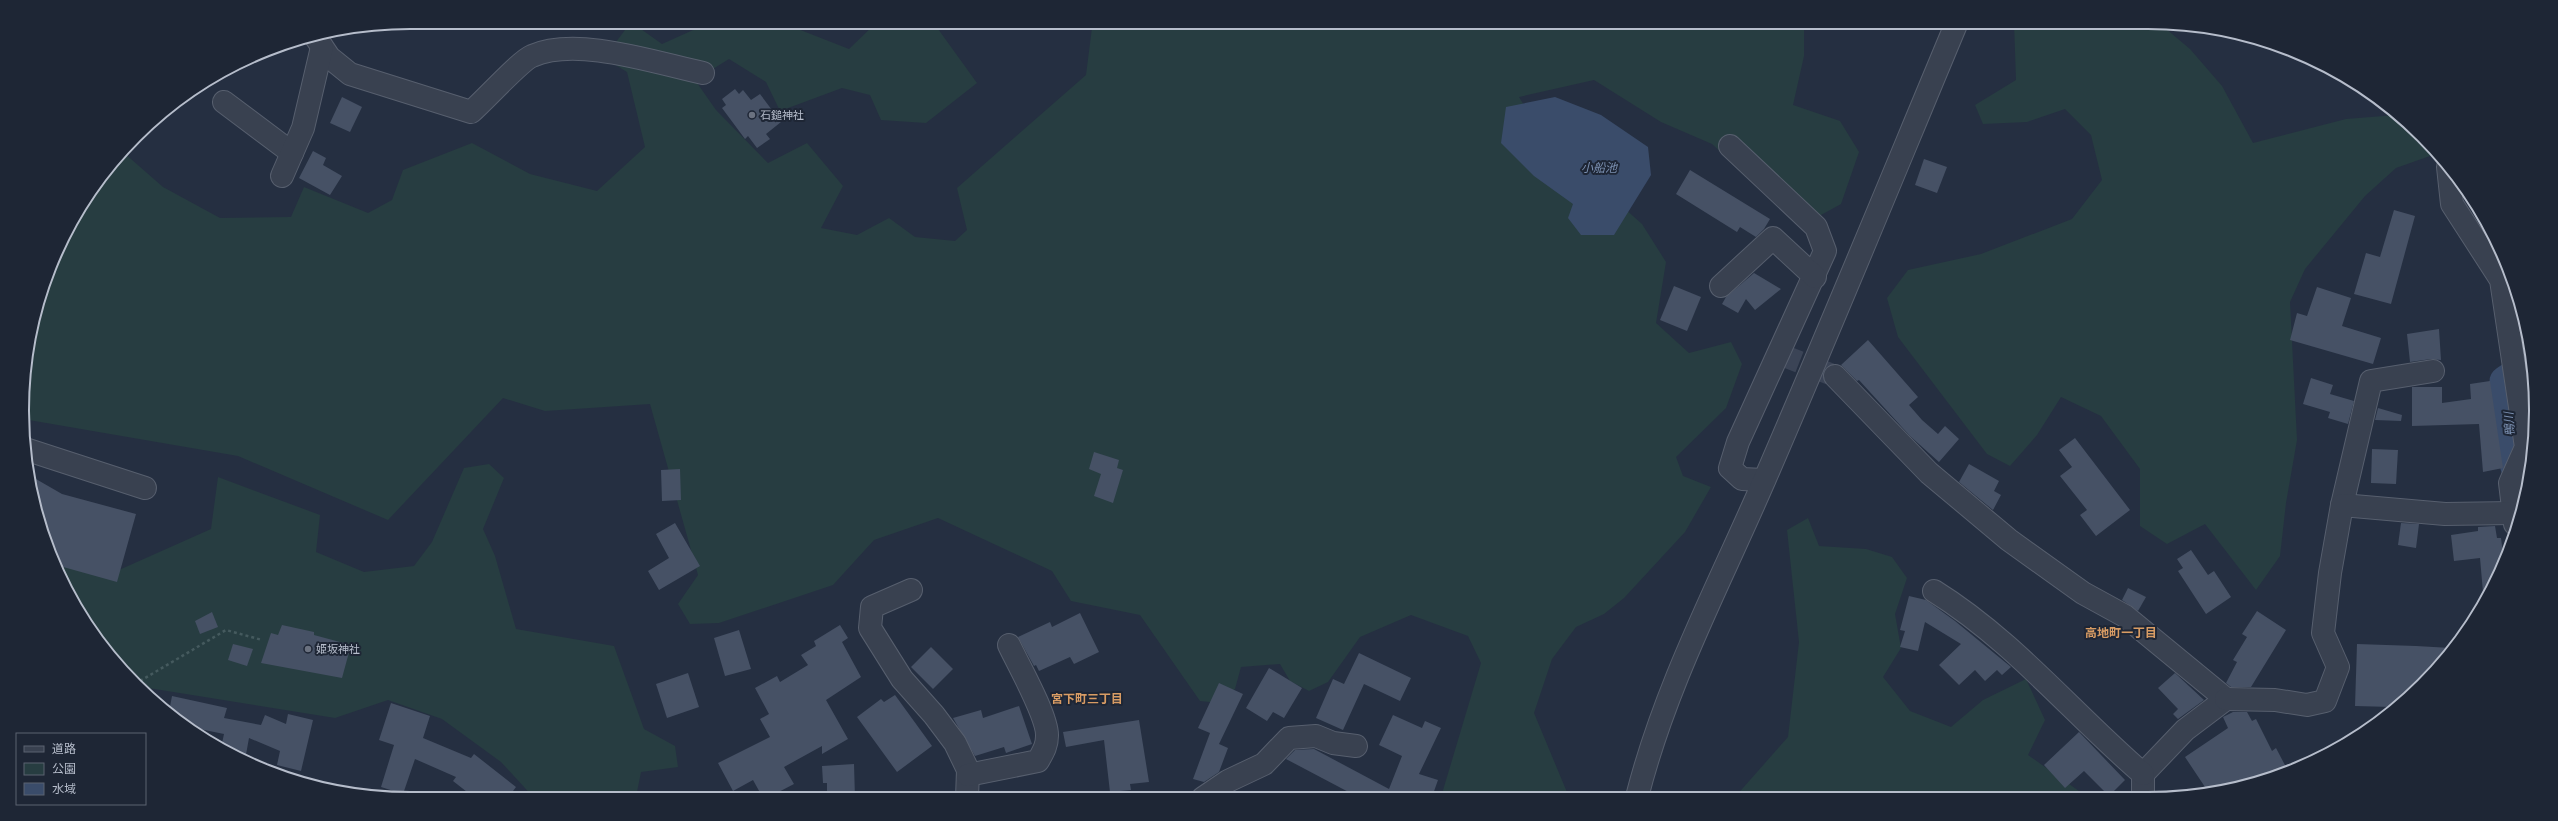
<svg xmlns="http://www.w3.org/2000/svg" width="2558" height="821" viewBox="0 0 2558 821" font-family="Ubuntu,'Noto Sans JP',sans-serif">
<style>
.green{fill:#273d41}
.water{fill:#3a4c6a}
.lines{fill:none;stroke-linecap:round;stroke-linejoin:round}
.river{stroke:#3a4c6a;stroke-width:33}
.building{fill:#465165}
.minor-tunnel{stroke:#3b4456;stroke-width:22;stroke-dasharray:22 11;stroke-linecap:butt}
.minor-casing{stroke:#575f6e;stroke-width:24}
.path{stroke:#455a5e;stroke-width:2.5;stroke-dasharray:3 3;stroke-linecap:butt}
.minor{stroke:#394150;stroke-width:22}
.worship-dot{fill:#6b7280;stroke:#1e2635;stroke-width:1.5}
.labels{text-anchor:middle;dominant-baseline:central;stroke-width:4;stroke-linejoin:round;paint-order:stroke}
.poi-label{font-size:11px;fill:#b6bdcb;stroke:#1e2635;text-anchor:start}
.water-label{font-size:12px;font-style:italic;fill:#7c91b2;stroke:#1e2635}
.neighbourhood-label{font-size:12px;font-weight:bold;fill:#d89c64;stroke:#1e2635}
.rim{fill:none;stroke:#b6bdcb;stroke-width:2}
</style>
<rect width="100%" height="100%" fill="#252f41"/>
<g class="green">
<path d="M631,22l31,22 49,-22h69l69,27 28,-27h56l44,61 -51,40 -45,-3 -11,-25 -28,-7 -62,23 -14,-29 -37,-23 -34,21 21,30 52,53 39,-20 36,43 -22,42 36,7 32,-17 26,19 40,4 12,-11 -10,-42 129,-113 6,-47 -4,-6h735l-19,7v27l-11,49 47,16 19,31 -18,52 -40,22 -89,-82 -51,-22 -67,-42 -75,17 24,39 99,88 24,38 -10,61 33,30 42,-11 11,22 -16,44 -50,49 7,19 28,11 -26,45 -61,66 -20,16 -28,13 -24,32 -18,54 35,84h-128l40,-134 -13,-27 -57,-21 -51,22 -32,45 -19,9 -19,-10 -10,-17 -39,3 -6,22 -16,14 -19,-2 -60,-86 -69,-14 -19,-30 -114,-53 -64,22 -41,45 -114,38 -29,1 -12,-20 20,-29 -48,-171 -105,7 -42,-13 -115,122 -150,-64 -215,-37c1,-19 1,-39 2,-58 7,-74 48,-156 98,-209l40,35 57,31 71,-1 13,-30 64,26 24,-13 11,-30 69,-27 58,31 67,17 48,-44 -18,-75 -23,-14z"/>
<path d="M2014,22l145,1 31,26 32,37 31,57 93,-24 50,-4 33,29 1,12 -34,12 -31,28 -60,73 -15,33 7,138 -11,63 -6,53 -24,34 -51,-66 -38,20 -27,-18v-57l-39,-53 -40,-19 -24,38 -27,31 -23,-12 -89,-117 -11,-39 21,-28 73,-16 91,-35 30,-39 -11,-45 -26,-26 -38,13 -44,2 -8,-19 41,-25z"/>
<path d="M489,464l15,14 -21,51 12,27 21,73 98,17 30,83 31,17 3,21 -37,5 -4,20 22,7h-124l-34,-37 -59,-43 -54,-19 -53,18 -199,-32c-32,-39 -64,-76 -82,-124l56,12 101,-45 7,-52 102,38 -4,37 48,20 50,-6 18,-24 32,-74z"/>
<path d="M1808,518l11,28 47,3 26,8 15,21 -12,36 6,34 -18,29 27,34 41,16 32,-27 43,-21 19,41 -17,35 58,41 -351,1 53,-60 11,-95 -12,-112z"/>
</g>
<path class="water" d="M1555,97l46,18 47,32 3,28 -37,60h-33l-13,-17 5,-14 -39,-28 -33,-33 5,-36z"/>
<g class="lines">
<path class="river" d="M2525,495l-15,-53 -4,-60 25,-17"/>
</g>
<g class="building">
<path d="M735,89l4,5 4,-4 8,10 9,-6 21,28 -15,12 4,5 -13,9 -9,-12 -3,3 -23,-31 4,-3 -4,-6z"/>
<path d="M342,97l20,10 -12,25 -20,-9z"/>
<path d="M313,151l13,7 -3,7 19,11 -12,19 -31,-17z"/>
<path d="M1924,159l23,8 -10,26 -22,-8z"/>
<path d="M1690,170l80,49 -6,10 -8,8 -16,-10 -3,5 -61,-38z"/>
<path d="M2394,210l21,6 -24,88 -37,-10 12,-41 14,4z"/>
<path d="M1754,273l27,16 -26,21 -9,-11 -8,14 -16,-9 4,-7z"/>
<path d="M1674,286l27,11 -14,34 -27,-11z"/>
<path d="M2317,287l34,11 -9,28 39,12 -8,26 -83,-24 7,-27 10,3z"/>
<path d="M2439,329l2,31 -10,-1 -21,3 -3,-28z"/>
<path d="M1868,340l50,57 -9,8 13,15 16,14 7,-8 14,13 -20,23 -29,-26 -51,-56 -2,1 -16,-16z"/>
<path d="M2311,378l22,7 -3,9 24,7 -6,23 -20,-6 2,-6 -27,-8z"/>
<path d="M2490,381l13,87 -20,4 -4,-48 -67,2v-39h30v16l29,-4 -1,-15z"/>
<path d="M2378,408l24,7 -1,6 -26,-1z"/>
<path d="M2075,438l55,72 -34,26 -16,-21 7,-5 -27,-34 12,-9 -13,-17z"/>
<path d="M2372,449l26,1 -2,34 -25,-1z"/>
<path d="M1094,452l25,8 -2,8 6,2 -10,33 -19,-7 7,-22 -12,-5z"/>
<path d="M1969,464l30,17 -5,10 7,4 -8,15 -34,-28z"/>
<path d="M680,469l1,31 -19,1 -1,-31z"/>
<path d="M29,475l33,19 74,20 -19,68 -61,-17 -21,-54z"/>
<path d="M675,523l25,43 -41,24 -11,-19 21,-13 -13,-24z"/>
<path d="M2401,523l18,1 -3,24 -18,-3z"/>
<path d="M2495,526l2,12h4l2,15 -19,51 -4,-46 -26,3 -3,-26 27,-4v-4z"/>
<path d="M2191,550l17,25 6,-4 17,26 -25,17 -28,-43 5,-3 -6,-9z"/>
<path d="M2128,588l18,9 -8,14 -16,-11z"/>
<path d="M1909,596l17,4 29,21 56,46 -9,8 -5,-5 -12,11 -10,-11 -16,15 -20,-20 22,-21 -36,-22 -7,29 -18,-4 5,-16 -5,-1z"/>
<path d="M2257,611l29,19 -35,57h-20l-5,-4 11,-21 -4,-2 14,-23 -5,-3z"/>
<path d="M212,612l6,15 -18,7 -5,-13z"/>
<path d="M1080,613l19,39 -25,12 -4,-7 -31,14 -3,-6 -2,1 -16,-29 32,-15 2,5z"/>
<path d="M282,625l32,7v3l37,10 -9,33 -81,-15 10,-30 7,2z"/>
<path d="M840,625l8,13 -6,4 19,35 -35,23 22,39 -26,15v-8l-38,21 10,17 -27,14h-4l-10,-18 -20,11 -15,-28 52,-26 -10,-18 9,-5 -14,-26 22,-12 3,6 28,-17 -7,-10 15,-9 -2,-5z"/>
<path d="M739,630l12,39 -26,7 -11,-38z"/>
<path d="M233,644l20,5 -6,17 -19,-6z"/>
<path d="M2357,644l59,2 35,2 -29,37 -30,22 -37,-1z"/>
<path d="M931,647l22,22 -20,20 -22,-22z"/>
<path d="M1359,653l52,25 -11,23 -36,-17 -21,46 -27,-12 17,-39 11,5z"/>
<path d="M1269,668l33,20 -18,30 -11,-6 -6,9 -21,-13z"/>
<path d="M688,673l11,34 -32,11 -11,-34z"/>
<path d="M2175,673l29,27 -26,19 -5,-5 5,-5 -20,-21z"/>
<path d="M1219,683l24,11 -24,50 9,4 -9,24 -15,10 -11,-3 17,-46 -12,-5z"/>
<path d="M895,695l37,51 -35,26 -40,-55 24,-18 3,3z"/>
<path d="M172,696l55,12 -3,10 37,7 4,-10 21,9 2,-10 25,6 -12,51 -24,-6 3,-14 -31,-13 -4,22 -24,-12 3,-14 -39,-8 -16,-14z"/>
<path d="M391,703l39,13 -7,22 48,20 3,-4 42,33 -9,12h-31l-23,-18 3,-4 -41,-18 -12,35 -22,-7 13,-42 -15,-5z"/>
<path d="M1019,706l13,38 -26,9 -2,-6 -29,9 -22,-38 28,-8 2,8z"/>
<path d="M2233,712h14l5,9 4,-2 16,32 4,-3 11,21 -78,24 -24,-36 43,-29 -5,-11z"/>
<path d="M1393,715l29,13 3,-7 16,7 -22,46 19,6 -6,17h-74l-72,-38 9,-9 19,-1 75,40 13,-33 -23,-11z"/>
<path d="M1139,720l10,62 -19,2 1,6 -21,2 -6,-52 -38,7 -3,-15z"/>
<path d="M2079,732l46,48 -16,16 -25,-25 -19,17 -21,-23z"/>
<path d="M854,764l1,34h-28v-15h-4l-1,-17z"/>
</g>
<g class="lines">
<path class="minor-tunnel" d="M1779,354l56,22"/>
<g class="minor-casing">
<g id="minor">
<path d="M315,36l14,21 21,17 121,38c13,-11 49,-51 61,-56 45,-20 124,7 171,17"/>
<path d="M224,102l68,51"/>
<path d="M1730,146l86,81 9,24 -87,191 -8,26 12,11 22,1"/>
<path d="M2448,167l4,37 49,76 25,167 -16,36 5,41"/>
<path d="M282,176l21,-48 19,-81"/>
<path d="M1721,286l52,-48 42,39"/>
<path d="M1835,376l94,97 80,67 74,53 42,23 101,83 -41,31 -42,44v22"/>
<path d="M25,449l120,39"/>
<path d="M2342,505l29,-124 62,-10"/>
<path d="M911,590l-39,17 -2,21 32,51 32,36 21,28 13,27 -1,28"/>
<path d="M1934,591c79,49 139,123 209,183"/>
<path d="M2226,699l49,1 32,5 18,-4 13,-34 -15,-34 7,-60 12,-68 103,9 67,-1"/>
<path d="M968,775l70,-14c5,-9 9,-15 9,-25 1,-19 -29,-72 -38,-91"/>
<path d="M1637,797c28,-111 82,-212 127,-316 66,-152 129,-306 193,-459"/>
<path d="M1203,798l25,-17 36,-17 25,-26 27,-2 17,7 23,3"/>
</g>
</g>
<path class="path" d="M135,684l91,-54 36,10"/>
<use href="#minor" class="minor"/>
</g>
<g class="worship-dot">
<circle cx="752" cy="115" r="4"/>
<circle cx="308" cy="649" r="4"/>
</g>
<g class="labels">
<g class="poi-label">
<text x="760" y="115">石鎚神社</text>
<text x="316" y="649">姫坂神社</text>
</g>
<g class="water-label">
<text x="1599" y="167">小船池</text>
<text transform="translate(2509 424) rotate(-94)">鴨川</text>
</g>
<g class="neighbourhood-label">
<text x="2121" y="632">高地町一丁目</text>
<text x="1087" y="698">宮下町三丁目</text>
</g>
</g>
<path d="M0 0H2558V821H0ZM410 29H2148A381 381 0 0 1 2529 410V411A381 381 0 0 1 2148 792H410A381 381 0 0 1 29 411V410A381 381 0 0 1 410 29Z" fill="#1e2635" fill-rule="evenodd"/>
<path class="rim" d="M410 29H2148A381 381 0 0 1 2529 410V411A381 381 0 0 1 2148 792H410A381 381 0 0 1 29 411V410A381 381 0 0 1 410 29Z"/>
<rect x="16" y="733" width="130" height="72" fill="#1e2635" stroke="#5b6271"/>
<rect x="24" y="746" width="20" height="6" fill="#394150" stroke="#5b6271"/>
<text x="52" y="753" font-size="12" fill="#b6bdcb">道路</text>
<rect x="24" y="763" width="20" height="12" fill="#273d41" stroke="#5b6271"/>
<text x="52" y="773" font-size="12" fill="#b6bdcb">公園</text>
<rect x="24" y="783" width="20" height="12" fill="#3a4c6a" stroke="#5b6271"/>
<text x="52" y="793" font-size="12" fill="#b6bdcb">水域</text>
</svg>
